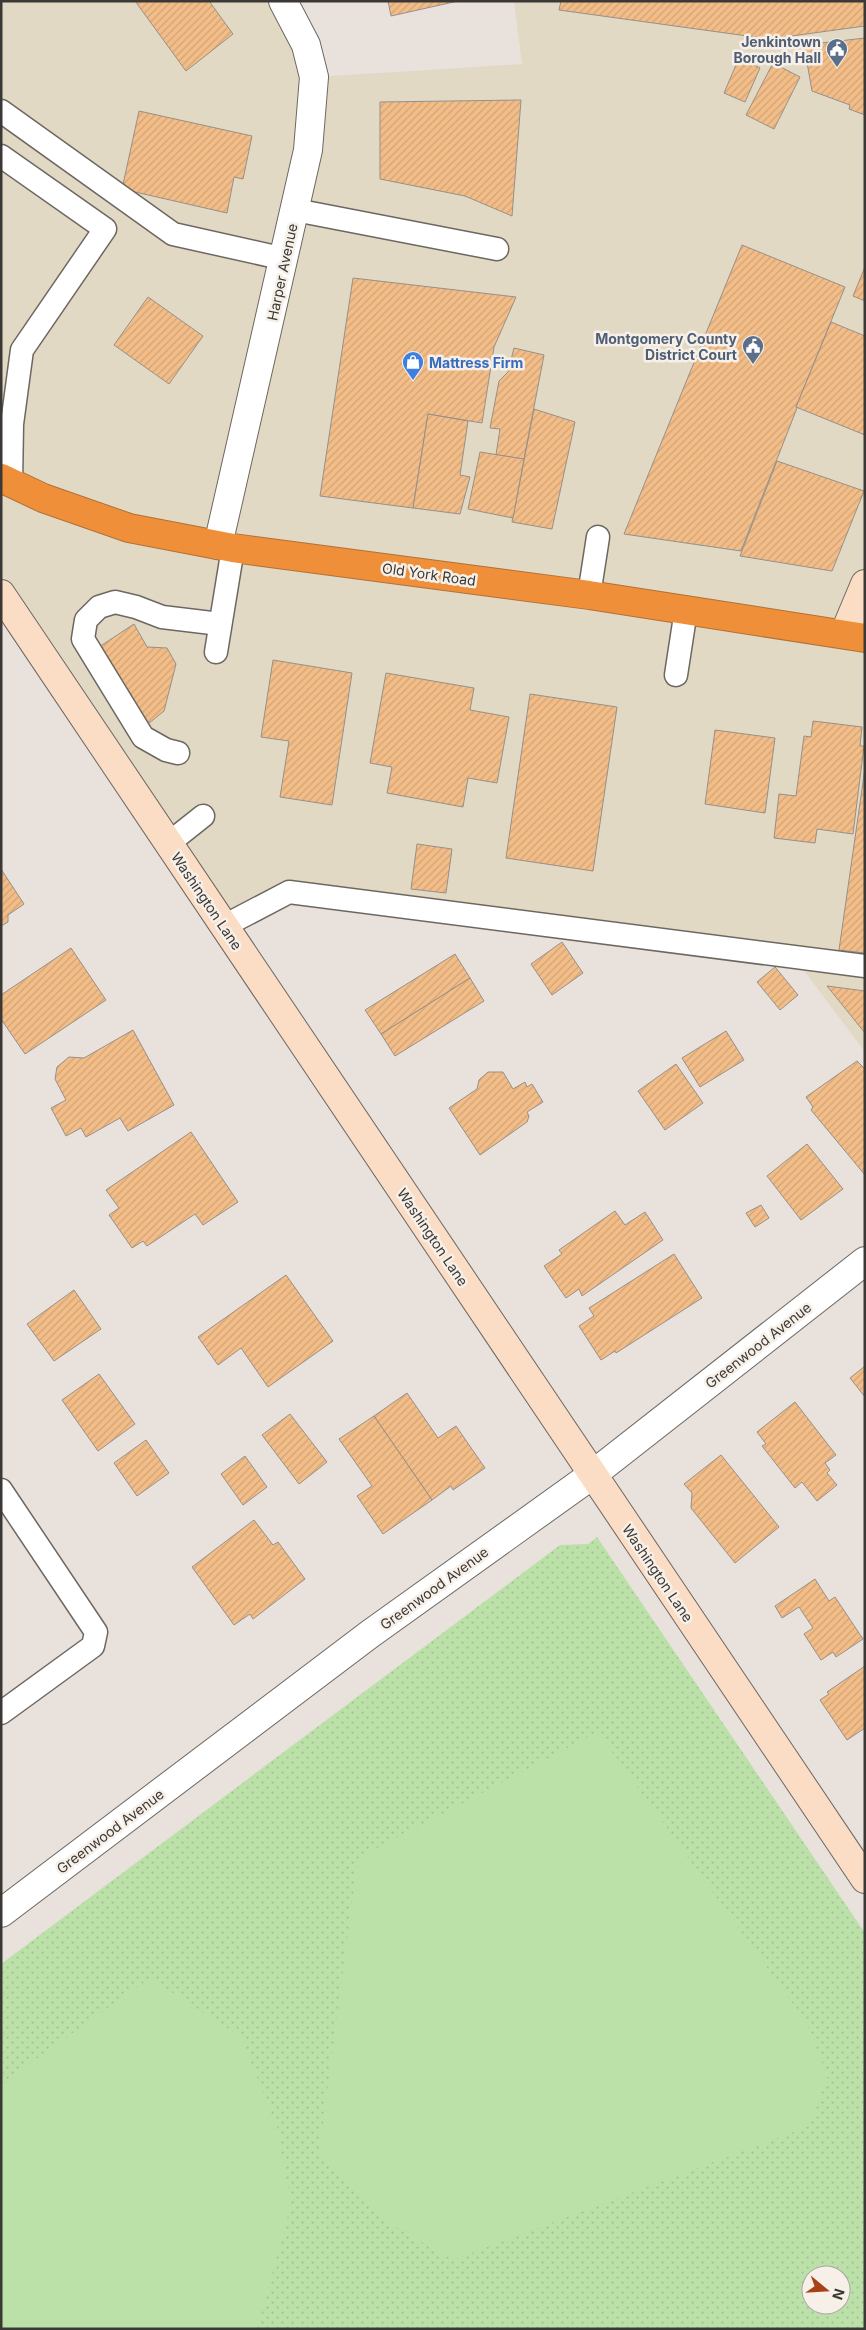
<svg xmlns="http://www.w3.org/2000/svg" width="866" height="2330" viewBox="0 0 866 2330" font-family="Inter,sans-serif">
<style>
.commercial{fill:#e2d9c4}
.grass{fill:url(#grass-dots);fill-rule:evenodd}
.pitch{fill:#bbe1a9}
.building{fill:url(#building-hatch);stroke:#96908a}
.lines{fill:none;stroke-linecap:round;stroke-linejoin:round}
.lane-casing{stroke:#6d6762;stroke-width:25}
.street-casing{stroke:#6d6762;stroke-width:30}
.secondary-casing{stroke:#6d6762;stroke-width:30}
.highway-casing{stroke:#b07138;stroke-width:30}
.lane{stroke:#fff;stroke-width:22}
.street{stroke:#fff;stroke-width:28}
.secondary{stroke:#faddc4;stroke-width:28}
.highway{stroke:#ef8f39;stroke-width:28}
.labels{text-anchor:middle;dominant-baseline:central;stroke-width:5;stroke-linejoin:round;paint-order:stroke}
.service-label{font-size:14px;font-weight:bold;fill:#4e5e75;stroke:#f7f0e9;text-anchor:end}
.street-label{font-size:14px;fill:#3b3835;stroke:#f7f0e9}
.shop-label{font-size:14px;font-weight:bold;fill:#366cbe;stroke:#f7f0e9;text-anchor:start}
</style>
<defs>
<pattern id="grass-dots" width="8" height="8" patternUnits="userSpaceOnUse" patternTransform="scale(1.25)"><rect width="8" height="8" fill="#bbe1a9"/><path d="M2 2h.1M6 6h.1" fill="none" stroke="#a2c292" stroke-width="1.8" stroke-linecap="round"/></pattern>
<pattern id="building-hatch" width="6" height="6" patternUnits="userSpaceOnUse" patternTransform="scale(1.25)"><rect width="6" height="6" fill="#f3bd88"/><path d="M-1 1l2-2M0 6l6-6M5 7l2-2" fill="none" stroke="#d1a376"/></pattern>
</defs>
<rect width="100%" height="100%" fill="#e9e2dc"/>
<path class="commercial" d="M1,1h277l36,76 208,-13 -8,-63h351v1051l-72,-96 -504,-64 -65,34 -223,-325z"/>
<path class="grass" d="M597,1537l268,396v396h-864v-365l559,-419 28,-1zM811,2275h30v30h-30z"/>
<g class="pitch">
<path d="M598,1732l208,290 22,54 -19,50 -356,134 -57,-33 -77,-74 39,-295z"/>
<path d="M150,1978l91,59 36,90 14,78 -34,124h-252l-4,-6v-239z"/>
</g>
<g class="building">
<path d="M135,1h74l24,33 -47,37z"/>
<path d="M388,1h70l-67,15z"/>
<path d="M561,1h304v25l-96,13 -210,-29z"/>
<path d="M865,38v77l-16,-6 1,-4 -38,-14 -8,-46z"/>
<path d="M739,58l21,10 -15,34 -21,-9z"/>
<path d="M773,63l27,14 -26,52 -28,-14z"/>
<path d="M521,100l-9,116 -47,-20 -85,-17v-77z"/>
<path d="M139,111l113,25 -9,43 -9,-2 -7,36 -105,-24z"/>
<path d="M742,245l103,42 -49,120 1,1 -56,143 -117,-17z"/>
<path d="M865,267v34l-12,-5z"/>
<path d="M353,278l163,19 -22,50 -12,76 -54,-9 -15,94 -93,-12z"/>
<path d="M148,297l55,39 -34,48 -55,-39z"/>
<path d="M831,322l34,14v99l-69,-28z"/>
<path d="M514,348l30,7 -20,104 -28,-4 4,-26 -10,-1 9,-47 9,-9z"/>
<path d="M534,409l41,13 -23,107 -40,-7z"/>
<path d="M428,414l40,7 -8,54 10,2 -10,37 -47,-6z"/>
<path d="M480,452l44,7 -11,59 -45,-9z"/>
<path d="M777,461l87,30 -32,80 -92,-15z"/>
<path d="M134,624l13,23 20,1 9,16 -12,47 -16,13 -49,-77z"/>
<path d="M273,660l79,13 -20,132 -52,-8 9,-56 -28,-4z"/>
<path d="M386,673l88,15 -4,22 39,7 -12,66 -29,-5 -5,29 -76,-14 5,-26 -22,-4z"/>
<path d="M530,694l87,13 -24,164 -87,-13z"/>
<path d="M813,721l49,6 -2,19h4l-11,88 -36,-5 -2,14 -41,-5 5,-44 17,2 8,-60 7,1z"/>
<path d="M715,730l60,8 -10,75 -60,-9z"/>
<path d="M865,768v185l-26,-3z"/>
<path d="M417,844l35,5 -6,44 -35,-4z"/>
<path d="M1,869l23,35 -16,11v7l-7,4z"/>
<path d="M562,942l21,31 -31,22 -21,-31z"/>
<path d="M71,948l35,52 -81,54 -24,-35v-24z"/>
<path d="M455,954l15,24 -89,56 -16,-24z"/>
<path d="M775,967l23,28 -18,15 -23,-28z"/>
<path d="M470,978l14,23 -89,55 -14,-22z"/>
<path d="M827,986l38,5v42z"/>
<path d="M133,1030l41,75 -46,26 -8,-13 -34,19 -5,-9 -15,8 -15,-28 15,-8 -11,-21 2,-12 12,-10 15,1z"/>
<path d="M726,1031l18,29 -44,27 -18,-29z"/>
<path d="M857,1061l8,8v106l-54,-65 2,-3 -7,-10z"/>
<path d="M676,1064l27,39 -38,27 -27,-39z"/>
<path d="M488,1072h15l10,17 12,-7 2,5 5,-3 11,18 -16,10 2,4 -2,6 -47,33 -31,-47 28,-19 2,-9z"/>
<path d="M191,1132l47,70 -35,23 -8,-11 -48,32 -4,-5 -11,7 -23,-33 10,-7 -13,-18z"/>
<path d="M807,1144l36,45 -42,31 -34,-44z"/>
<path d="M761,1205l8,13 -14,9 -9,-14z"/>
<path d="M615,1211l10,14 20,-13 18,28 -81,56 -3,-7 -13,9 -22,-32 18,-12 -3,-4z"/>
<path d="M674,1254l28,44 -86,55 -1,-2 -14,9 -22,-34 15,-10 -5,-8z"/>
<path d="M286,1275l47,66 -65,46 -27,-39 -23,17 -20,-28z"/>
<path d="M74,1290l27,39 -47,32 -27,-37z"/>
<path d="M865,1366v31l-15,-19z"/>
<path d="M99,1374l36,50 -37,27 -36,-51z"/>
<path d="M407,1393l31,45 18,-12 29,42 -32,22 -2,-4 -19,14 -58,-84z"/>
<path d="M795,1402l41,53 -11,8 5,7 -3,3 10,12 -20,16 -15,-19 -7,6 -33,-42 4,-2 -9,-12z"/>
<path d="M290,1414l37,48 -28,22 -37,-49z"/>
<path d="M374,1416l58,84 -49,34 -26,-38 15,-10 -33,-47z"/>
<path d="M146,1440l23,33 -32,23 -23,-33z"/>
<path d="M721,1455l58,72 -44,36 -44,-55 1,-15 -8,-9z"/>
<path d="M245,1456l22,31 -24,18 -22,-31z"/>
<path d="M254,1520l19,25 5,-3 27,37 -52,40 -3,-5 -16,11 -42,-58z"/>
<path d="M815,1579l14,22 6,-4 28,42 -27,18 -3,-5 -12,8 -17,-26 9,-6 -14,-21 -17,11 -7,-12z"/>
<path d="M865,1666v62l-18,12 -27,-40 9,-6 -2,-2z"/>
</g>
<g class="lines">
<g class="lane-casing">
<g id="lane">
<path d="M1,111l172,123 112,25"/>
<path d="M1,156l104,73 -83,121 -10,74 -1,59"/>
<path d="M295,210l202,39"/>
<path d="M589,595l9,-58"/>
<path d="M216,652l17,-104"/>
<path d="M676,675l10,-65"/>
<path d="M178,753l-12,-3 -23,-13 -60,-98 3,-19 13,-13 16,-5 21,5 26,10 58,7"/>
<path d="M169,843l34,-27"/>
<path d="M224,926l65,-34 576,74"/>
<path d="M1,1490l95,142 -3,14 -92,67"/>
</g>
</g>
<g class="street-casing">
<g id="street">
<path d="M218,545l90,-395 6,-73 -8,-32 -23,-44"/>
<path d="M1,1913l369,-279 222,-159 273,-214"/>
</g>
</g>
<g class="secondary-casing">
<g id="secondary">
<path d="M1,594l864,1285"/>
<path d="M844,634l21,-50"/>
</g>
</g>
<g class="highway-casing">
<path id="highway" d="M1,478l42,20 86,30 104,20 356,47 276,43"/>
</g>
<use href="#lane" class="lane"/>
<use href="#street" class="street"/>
<use href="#secondary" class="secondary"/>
<use href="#highway" class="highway"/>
</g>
<defs>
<g id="civic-pin" transform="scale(1.125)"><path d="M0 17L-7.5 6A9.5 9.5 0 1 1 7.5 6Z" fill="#5c6f8a" stroke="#f7f0e9"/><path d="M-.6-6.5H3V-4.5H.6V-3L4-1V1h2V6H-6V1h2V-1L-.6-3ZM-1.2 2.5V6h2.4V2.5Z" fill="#fff"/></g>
<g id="shop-pin" transform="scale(1.125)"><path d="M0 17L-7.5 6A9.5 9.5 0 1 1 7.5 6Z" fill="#3f7fe0" stroke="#f7f0e9"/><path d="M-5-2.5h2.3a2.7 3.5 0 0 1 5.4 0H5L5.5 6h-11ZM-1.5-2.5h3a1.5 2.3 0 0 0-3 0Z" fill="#fff"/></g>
</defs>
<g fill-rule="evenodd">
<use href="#civic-pin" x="837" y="49"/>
<use href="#civic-pin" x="753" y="346"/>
<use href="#shop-pin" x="413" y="362"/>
</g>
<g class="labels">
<g class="service-label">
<text x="821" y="41">Jenkintown<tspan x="821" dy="16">Borough Hall</tspan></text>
<text x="737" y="338">Montgomery County<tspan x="737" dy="16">District Court</tspan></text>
</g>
<g class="street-label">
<text transform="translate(282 272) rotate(-78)">Harper Avenue</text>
<text transform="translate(429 574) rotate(8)">Old York Road</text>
<text transform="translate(207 901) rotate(56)">Washington Lane</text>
<text transform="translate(433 1237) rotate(56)">Washington Lane</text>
<text transform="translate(758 1345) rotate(-38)">Greenwood Avenue</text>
<text transform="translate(658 1573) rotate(56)">Washington Lane</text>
<text transform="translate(434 1588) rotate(-36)">Greenwood Avenue</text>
<text transform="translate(110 1831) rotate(-37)">Greenwood Avenue</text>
</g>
<g class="shop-label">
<text x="429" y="362">Mattress Firm</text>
</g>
</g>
<rect width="866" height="2330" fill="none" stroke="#3b3835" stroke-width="5"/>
<g transform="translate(826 2290) rotate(108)"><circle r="24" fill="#f7f0e9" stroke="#aca6a1"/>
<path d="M0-4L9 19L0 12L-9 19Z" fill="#a74118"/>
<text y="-8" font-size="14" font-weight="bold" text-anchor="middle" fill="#3b3835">N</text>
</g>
</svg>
